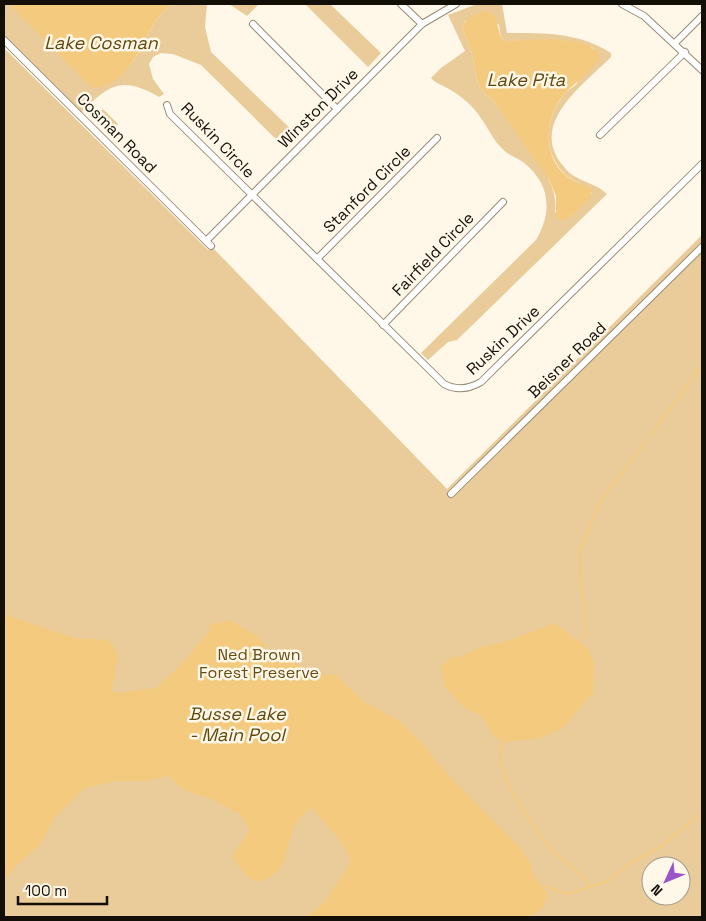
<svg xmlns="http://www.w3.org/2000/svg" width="706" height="921" viewBox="0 0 706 921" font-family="'Space Grotesk',sans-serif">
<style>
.green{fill:#e9cc99;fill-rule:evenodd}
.water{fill:#f4ca7f}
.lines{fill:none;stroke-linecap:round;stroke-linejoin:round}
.stream{stroke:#f4ca7f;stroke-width:2}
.minor-casing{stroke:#988b75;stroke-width:8}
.minor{stroke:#fff;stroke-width:6}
.labels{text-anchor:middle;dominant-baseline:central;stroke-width:5;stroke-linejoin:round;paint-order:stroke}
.street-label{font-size:16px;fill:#130f07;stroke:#fff7e8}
.park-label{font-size:16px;fill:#664a10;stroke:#fff7e8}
.water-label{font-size:18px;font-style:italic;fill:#63470c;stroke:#fff7e8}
</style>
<rect width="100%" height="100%" fill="#fff7e8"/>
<g class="green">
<path d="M4,4h5l97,80c29,-15 32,-32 47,-59 5,-8 12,-15 18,-21h36l-2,23 6,25 88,85 -12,13 -86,-85 -28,-11 -12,-1 -8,4 -4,7 4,15 11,15 -5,3c-39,-22 -50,-12 -80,18l-75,-75z"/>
<path d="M229,4h30l-12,12z"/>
<path d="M305,4h25l51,49 -13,14z"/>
<path d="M477,4h25l5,29c37,0 71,-1 104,20v4c-29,29 -85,68 -46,111 11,14 30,14 42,26l-150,146 -9,2 -20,18 -7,-7 115,-113c17,-29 14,-57 -13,-78 -5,-4 -12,-6 -17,-10 -15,-12 -19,-29 -32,-43 -7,-8 -17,-16 -27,-21 -6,-4 -11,-4 -16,-10l10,-10 24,-17 -17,-36zM483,12l16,13 2,13 4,3 58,-1 31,8c-6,11 -10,25 -17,35 -3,4 -8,6 -12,10 -18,23 -24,54 -3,78 8,10 22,12 30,22l-20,23 -17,-4c6,-37 -43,-84 -63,-113 -18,-11 -16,-29 -20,-45 -2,-9 -6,-18 -10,-26l3,-7z"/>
<path d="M4,48l204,202 5,-2 234,241 255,-254v682h-698zM651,866h30v30h-30z"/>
<path d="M103,109l15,15 -7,7 -15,-15z"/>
</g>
<g class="water">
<path d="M9,4h162c-6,6 -13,13 -18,21 -14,25 -26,61 -61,63z"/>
<path d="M487,11l8,5 6,22 4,3c24,-1 74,-7 93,11l1,6c-7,14 -21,22 -32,33 -22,23 -27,65 1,86 7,5 16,8 24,12l-1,8 -19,19 -11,5 -5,-4v-21l-7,-17 -57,-80c-18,-11 -16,-29 -20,-45 -2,-9 -6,-18 -10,-26 3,-11 15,-15 25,-17z"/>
<path d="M6,615l68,23 33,2 6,5 5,11 -6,34 4,3 40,-5 24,-22 31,-37 -4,-4 23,-5 27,16 12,14 6,-1 4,6 36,19 21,1 28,27 34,18 23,22 26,32 72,73 11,15 3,13 15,18 -5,14 -12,10h-225l17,-13 28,-42c-7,-22 -25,-38 -40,-54 -36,24 -9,64 -55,74l-10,-7 -14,-18c5,-11 13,-17 17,-28l-9,-15 -28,-15 -28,-9 -15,-14 -24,5h-29l-32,7 -29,29 -15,28 -21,18 -15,17v-264z"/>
<path d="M555,623l33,26 6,14 -1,29 -31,37 -24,10 -35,3 -9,-5 -12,-21 -16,-7 -21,-22 -4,-21 11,-9 11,-1 17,-9 24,-5z"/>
</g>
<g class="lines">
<g class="stream">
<path d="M650,436l52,-71"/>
<path d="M578,641l8,-6 -7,-84 23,-52 44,-57"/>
<path d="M503,742c-2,8 -4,15 -2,23 5,21 38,72 54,88 8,9 32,22 34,34"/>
<path d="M545,886l23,8 40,-13 23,-18 29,-16 42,-34"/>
</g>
<g class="minor-casing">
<g id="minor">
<path d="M401,4l21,20"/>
<path d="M622,4l22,12 58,54"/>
<path d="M253,24l84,85"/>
<path d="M4,40l207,206"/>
<path d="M675,43l27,-27"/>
<path d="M167,105l3,9 274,270c13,7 25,5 37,-2l221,-218"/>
<path d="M600,135l85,-83"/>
<path d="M206,241l216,-217 34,-20"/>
<path d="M317,259l120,-121"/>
<path d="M383,325l120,-123"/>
<path d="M451,494l251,-247"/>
</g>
</g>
<use href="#minor" class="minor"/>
</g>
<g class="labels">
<g class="street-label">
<text transform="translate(318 108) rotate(-45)">Winston Drive</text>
<text transform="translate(117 133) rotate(45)">Cosman Road</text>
<text transform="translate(218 140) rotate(46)">Ruskin Circle</text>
<text transform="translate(367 189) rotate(-45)">Stanford Circle</text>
<text transform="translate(433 254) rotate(-46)">Fairfield Circle</text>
<text transform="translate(503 340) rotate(-43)">Ruskin Drive</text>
<text transform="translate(567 360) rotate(-44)">Beisner Road</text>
</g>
<g class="park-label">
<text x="259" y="654">Ned Brown<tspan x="259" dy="18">Forest Preserve</tspan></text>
</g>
<g class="water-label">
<text x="101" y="42">Lake Cosman</text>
<text x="526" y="79">Lake Pita</text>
<text x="237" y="713">Busse Lake<tspan x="237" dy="21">- Main Pool</tspan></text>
</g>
</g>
<rect width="706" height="921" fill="none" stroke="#130f07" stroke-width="10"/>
<g transform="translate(666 881) rotate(226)"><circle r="24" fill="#fff7e8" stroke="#a19a8e"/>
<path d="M0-4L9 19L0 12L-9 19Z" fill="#9b55c9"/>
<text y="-8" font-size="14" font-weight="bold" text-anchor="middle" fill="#130f07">N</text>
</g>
<path d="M18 896v8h89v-8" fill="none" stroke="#130f07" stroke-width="2.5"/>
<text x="25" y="896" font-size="15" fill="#130f07" stroke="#fff7e8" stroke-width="4" paint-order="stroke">100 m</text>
</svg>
